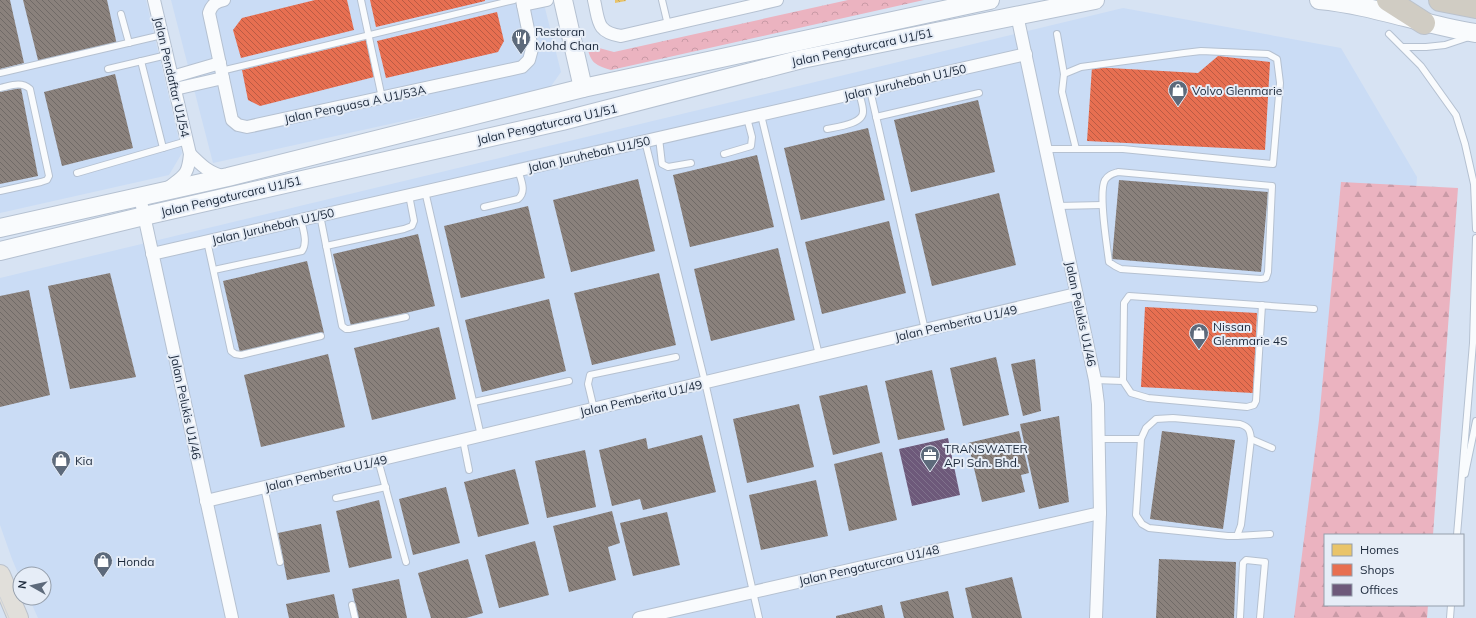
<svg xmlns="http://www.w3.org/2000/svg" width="1476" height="618" viewBox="0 0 1476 618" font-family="Mulish,sans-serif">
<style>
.built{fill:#cadcf5}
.forest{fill:url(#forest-firs)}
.park{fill:url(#park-crowns)}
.homes{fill:url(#homes-back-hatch)}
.shops{fill:url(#shops-back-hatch)}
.offices{fill:url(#offices-back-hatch)}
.industry{fill:url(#industry-back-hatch)}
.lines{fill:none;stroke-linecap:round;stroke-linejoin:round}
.lane-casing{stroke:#b5c1d1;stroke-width:8}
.street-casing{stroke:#b5c1d1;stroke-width:14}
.secondary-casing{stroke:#b5c1d1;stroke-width:20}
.primary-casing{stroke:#bbc2cc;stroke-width:22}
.highway-casing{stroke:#bbc2cc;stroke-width:24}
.lane{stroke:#f9fbfd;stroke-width:6}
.street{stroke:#f9fbfd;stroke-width:12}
.secondary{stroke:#f9fbfd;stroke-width:18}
.primary{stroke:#e1dfda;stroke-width:20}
.highway{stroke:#d0ccc3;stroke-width:22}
.tram{stroke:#ced2d7;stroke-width:1}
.labels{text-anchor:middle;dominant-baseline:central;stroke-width:4;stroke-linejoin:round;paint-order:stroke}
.poi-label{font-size:12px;fill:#1c293b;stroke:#e6edf7;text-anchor:start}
.street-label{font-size:12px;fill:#1c293b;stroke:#e6edf7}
</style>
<defs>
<pattern id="forest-firs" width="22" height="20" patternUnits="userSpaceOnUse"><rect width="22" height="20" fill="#ebb3c0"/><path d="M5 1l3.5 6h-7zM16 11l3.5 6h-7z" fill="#c99aa6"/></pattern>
<pattern id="park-crowns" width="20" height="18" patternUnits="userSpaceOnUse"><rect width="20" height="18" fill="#ebb3c0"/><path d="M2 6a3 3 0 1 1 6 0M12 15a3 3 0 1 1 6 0" fill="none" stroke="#c99aa6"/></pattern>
<pattern id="homes-back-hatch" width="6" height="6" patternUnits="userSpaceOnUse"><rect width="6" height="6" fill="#e9c46a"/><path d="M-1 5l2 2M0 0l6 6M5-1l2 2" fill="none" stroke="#c7a85d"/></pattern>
<pattern id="shops-back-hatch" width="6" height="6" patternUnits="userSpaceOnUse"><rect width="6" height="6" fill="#e76f51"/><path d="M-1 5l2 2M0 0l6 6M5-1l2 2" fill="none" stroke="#ba5b44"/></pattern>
<pattern id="offices-back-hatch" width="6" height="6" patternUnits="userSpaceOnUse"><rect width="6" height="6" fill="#6d597a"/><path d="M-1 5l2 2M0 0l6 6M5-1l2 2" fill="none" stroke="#80728c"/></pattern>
<pattern id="industry-back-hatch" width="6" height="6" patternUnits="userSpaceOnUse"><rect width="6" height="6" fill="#8a817c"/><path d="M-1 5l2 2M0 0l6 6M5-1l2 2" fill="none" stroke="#706a67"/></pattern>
</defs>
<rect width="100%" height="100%" fill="#d7e3f3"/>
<g class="built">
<path d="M0,0h146l36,153 -13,22 -169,38z"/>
<path d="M171,0h372l18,72 -12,17 -336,74z"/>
<path d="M1123,8l218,40 76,129 -24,358h-68v70l62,13h-1349l-9,-20h15v-24h-24v4l-8,-19 -12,-34v-247z"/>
</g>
<path class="forest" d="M1341,182l117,6 -25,347h-108v70h103l-1,13h-133l25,-198z"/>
<path class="park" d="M848,0h76l-313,70c-19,-6 -20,-8 -25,-27l13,5 15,4z"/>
<path class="homes" d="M615,0h11v1l-11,2z"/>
<g class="shops">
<path d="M315,0h32l7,30 -113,28 -8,-28 9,-12z"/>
<path d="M370,0h115v1l-109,26z"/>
<path d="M497,12l7,29 -6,11 -112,26 -9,-37z"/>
<path d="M366,40l8,37 -114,29 -12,-6 -6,-30z"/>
<path d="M1218,56l52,6 -5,88 -178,-9 5,-74 106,6z"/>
<path d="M1145,307l112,6 -4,80 -112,-6z"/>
</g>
<path class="offices" d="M948,438l12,57 -48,11 -13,-57z"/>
<g class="industry">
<path d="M0,0h10l14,63 -24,6z"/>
<path d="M23,0h84l10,45 -78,19z"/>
<path d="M115,74l18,74 -71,18 -18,-74z"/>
<path d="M21,88l17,88 -38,8v-92z"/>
<path d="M978,100l17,72 -84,20 -17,-72z"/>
<path d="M868,128l17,72 -84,20 -17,-72z"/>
<path d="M757,155l17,72 -84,20 -17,-72z"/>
<path d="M638,179l17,72 -84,21 -18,-72z"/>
<path d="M1119,180l149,12 -7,80 -149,-13z"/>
<path d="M999,193l17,72 -84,21 -17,-72z"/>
<path d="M528,206l17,72 -84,20 -17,-72z"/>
<path d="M889,221l17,72 -84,21 -17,-72z"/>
<path d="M418,234l17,72 -84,20 -18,-72z"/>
<path d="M778,248l17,72 -84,21 -17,-72z"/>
<path d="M307,261l17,72 -84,20 -17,-72z"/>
<path d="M110,273l26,104 -66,12 -22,-103z"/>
<path d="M659,273l17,72 -84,20 -18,-72z"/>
<path d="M29,290l21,105 -50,12v-111z"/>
<path d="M549,299l17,72 -84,21 -17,-72z"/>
<path d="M439,327l17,72 -84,21 -18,-72z"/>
<path d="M328,354l17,73 -84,20 -17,-72z"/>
<path d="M996,357l13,58 -46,11 -13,-58z"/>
<path d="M1035,359l6,52 -18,5 -12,-52z"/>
<path d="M932,370l13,60 -47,10 -13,-59z"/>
<path d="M867,385l13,58 -47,12 -14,-59z"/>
<path d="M799,404l15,63 -67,16 -14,-64z"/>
<path d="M1059,416l10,86 -30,7 -19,-85z"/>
<path d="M1019,431l10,42 -8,2 4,17 -43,10 -14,-59z"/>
<path d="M1162,431l73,9 -12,89 -73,-10z"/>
<path d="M702,435l14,57 -73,18 -3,-11 -28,7 -13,-56 47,-12 2,11z"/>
<path d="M585,450l11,57 -49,11 -12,-57z"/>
<path d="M882,452l15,68 -48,11 -15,-67z"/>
<path d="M515,469l14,55 -51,13 -14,-55z"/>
<path d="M816,480l12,56 -67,14 -12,-55z"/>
<path d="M446,487l14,56 -47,12 -14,-56z"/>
<path d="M379,500l13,58 -43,10 -13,-57z"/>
<path d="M612,511l8,32 -12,4 8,33 -47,12 -16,-66z"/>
<path d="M667,512l13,53 -47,11 -13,-53z"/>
<path d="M321,524l9,48 -43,8 -9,-47z"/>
<path d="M535,541l14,54 -50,13 -14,-53z"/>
<path d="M468,559l15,54 -17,5h-35l-13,-45z"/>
<path d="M1159,559l77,3 -2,56h-78z"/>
<path d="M1012,577l10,41h-50l-7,-30z"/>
<path d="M399,579l8,39h-49l-6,-29z"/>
<path d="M948,591l6,27h-50l-4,-16z"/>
<path d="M334,594l5,24h-50l-3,-14z"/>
<path d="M882,605l3,13h-49v-2z"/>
</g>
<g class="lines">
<g class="lane-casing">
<g id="lane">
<path d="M361,0l21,98"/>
<path d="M662,0l6,25"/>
<path d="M121,14l8,29"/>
<path d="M1057,34l7,40 -2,18 14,57"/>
<path d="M1389,34l32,32 35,49 9,29 9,40 2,45"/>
<path d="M1403,47h23l19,-2 24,-8"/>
<path d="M141,61l22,87"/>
<path d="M108,69l59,-14"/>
<path d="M221,71l293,-71"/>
<path d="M0,73l162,-38"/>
<path d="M0,88c10,-2 21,-7 30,1l19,87 -2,4 -6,2 -41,9"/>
<path d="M870,90l55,240"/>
<path d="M761,115l58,240"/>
<path d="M876,117l103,-24"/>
<path d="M827,129c10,-2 37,-5 36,-18 0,-6 -3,-13 -4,-19"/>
<path d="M659,138l3,26 6,3 23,-4"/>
<path d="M645,141l60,241 54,236"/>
<path d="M1046,149h77l150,15 7,-81 -3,-24 -9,-5 -67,-3 -17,2 -103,14 -17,7"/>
<path d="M724,154l27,-8 1,-9 -5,-19"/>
<path d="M1118,172l154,14 -4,86 -2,6 -5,1 -140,-10 -6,-3 -6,-4c-2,-17 -11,-69 -4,-82 3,-5 7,-6 13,-8z"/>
<path d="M77,173l110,-32"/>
<path d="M425,191l56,245"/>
<path d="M1058,206l44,-1"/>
<path d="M484,207l34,-8c9,-7 3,-19 0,-29"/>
<path d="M320,215l22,111 4,3h3l57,-12"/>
<path d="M207,241l24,110 4,3 6,1 80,-19"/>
<path d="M326,246l78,-17 8,-3 2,-5 -5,-26"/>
<path d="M214,270l88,-19c6,-8 1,-22 -1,-31"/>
<path d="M1095,380l28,1 1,-78 5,-7 185,13"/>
<path d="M1123,381l8,12 17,5 99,9 7,-2 2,-4 6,-96"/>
<path d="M474,402l95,-21"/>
<path d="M594,409l-6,-25 2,-9 86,-18"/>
<path d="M1099,439h42l5,-11 10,-9 17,-1 67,6c9,3 10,6 11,15l-10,86 -4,11h-9l-79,-8 -7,-4 -6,-9 5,-76"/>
<path d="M1251,439l21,9"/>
<path d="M463,440l6,30"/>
<path d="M378,460l28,102"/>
<path d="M1465,474l11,-53"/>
<path d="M264,487l16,75"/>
<path d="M336,498l50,-11"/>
<path d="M1457,535l16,-192 3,-105"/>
<path d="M1237,536l33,-2"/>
<path d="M352,605l3,13"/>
<path d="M1240,618l3,-55 3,-3 19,2 -5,56"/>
<path d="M1450,618l1,-13"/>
</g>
</g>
<g class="street-casing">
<g id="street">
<path d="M154,0l36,154c-2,22 -6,21 -22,34"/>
<path d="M224,0c-8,2 -12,4 -15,13l23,107 6,5 9,2 275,-60 7,-7 3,-11 -10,-49"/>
<path d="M594,0c5,21 2,32 27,36l156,-36"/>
<path d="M523,5l24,-5"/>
<path d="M1017,15l78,365 3,24 2,109 -4,105"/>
<path d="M172,77l48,-14"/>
<path d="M175,89l48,-11"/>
<path d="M190,154c12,12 18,18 35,23"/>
<path d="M140,197l92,421"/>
<path d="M152,254l874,-200"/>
<path d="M206,501l870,-207"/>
<path d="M639,618l461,-105"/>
</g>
</g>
<g class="secondary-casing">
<g id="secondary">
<path d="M563,0l20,88"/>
<path d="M1319,0c54,5 104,25 157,33"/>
<path d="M0,228l228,-51 355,-89 407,-88"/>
<path d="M0,251l144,-35 418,-95 240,-62 293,-59"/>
</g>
</g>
<g class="primary-casing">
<path id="primary" d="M0,575l18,43"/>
</g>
<g class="highway-casing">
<g id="highway">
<path d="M1388,0l36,23"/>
<path d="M1440,0l36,7"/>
</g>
</g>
<use href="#lane" class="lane"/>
<use href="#street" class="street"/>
<use href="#secondary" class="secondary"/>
<use href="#primary" class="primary"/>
<use href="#highway" class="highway"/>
<path class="tram" d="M0,597l9,21"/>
</g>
<defs>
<g id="restaurant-pin" transform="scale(1)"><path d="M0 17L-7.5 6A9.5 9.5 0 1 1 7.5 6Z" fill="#5d6a7b" stroke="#e6edf7"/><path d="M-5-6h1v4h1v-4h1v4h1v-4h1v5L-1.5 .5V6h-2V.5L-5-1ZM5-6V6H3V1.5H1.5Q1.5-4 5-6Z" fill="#fff"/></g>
<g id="shop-pin" transform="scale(1)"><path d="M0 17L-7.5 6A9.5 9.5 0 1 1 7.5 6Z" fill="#5d6a7b" stroke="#e6edf7"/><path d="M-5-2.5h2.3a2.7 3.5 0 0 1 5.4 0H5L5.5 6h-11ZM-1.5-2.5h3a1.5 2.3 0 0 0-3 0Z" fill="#fff"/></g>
<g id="office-pin" transform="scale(1)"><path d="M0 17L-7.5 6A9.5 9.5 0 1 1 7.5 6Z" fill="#5d6a7b" stroke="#e6edf7"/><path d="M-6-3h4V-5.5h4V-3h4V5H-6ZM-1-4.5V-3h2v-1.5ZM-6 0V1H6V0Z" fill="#fff"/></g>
</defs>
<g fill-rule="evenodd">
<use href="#restaurant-pin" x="521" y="38"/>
<use href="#shop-pin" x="1178" y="90"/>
<use href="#shop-pin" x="1199" y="333"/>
<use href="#office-pin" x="930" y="455"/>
<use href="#shop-pin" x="61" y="460"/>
<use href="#shop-pin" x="103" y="561"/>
</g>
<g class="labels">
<g class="poi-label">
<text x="535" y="31">Restoran<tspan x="535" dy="14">Mohd Chan</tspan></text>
<text x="1192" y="90">Volvo Glenmarie</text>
<text x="1213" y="326">Nissan<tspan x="1213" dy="14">Glenmarie 4S</tspan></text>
<text x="944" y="448">TRANSWATER<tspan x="944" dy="14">API Sdn. Bhd.</tspan></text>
<text x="75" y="460">Kia</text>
<text x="117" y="561">Honda</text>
</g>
<g class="street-label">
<text transform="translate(862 47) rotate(-12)">Jalan Pengaturcara U1/51</text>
<text transform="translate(172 77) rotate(77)">Jalan Pendaftar U1/54</text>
<text transform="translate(905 82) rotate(-13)">Jalan Juruhebah U1/50</text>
<text transform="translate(355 104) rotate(-12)">Jalan Penguasa A U1/53A</text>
<text transform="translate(547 124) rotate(-13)">Jalan Pengaturcara U1/51</text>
<text transform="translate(589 154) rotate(-13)">Jalan Juruhebah U1/50</text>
<text transform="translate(231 196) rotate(-13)">Jalan Pengaturcara U1/51</text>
<text transform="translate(273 226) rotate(-13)">Jalan Juruhebah U1/50</text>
<text transform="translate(1081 314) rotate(78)">Jalan Pelukis U1/46</text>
<text transform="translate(956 323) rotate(-13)">Jalan Pemberita U1/49</text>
<text transform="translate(641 398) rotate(-13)">Jalan Pemberita U1/49</text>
<text transform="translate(186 407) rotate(78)">Jalan Pelukis U1/46</text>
<text transform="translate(326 473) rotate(-13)">Jalan Pemberita U1/49</text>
<text transform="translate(869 565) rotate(-13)">Jalan Pengaturcara U1/48</text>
</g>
</g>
<rect x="1324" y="534" width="140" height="72" fill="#e6edf7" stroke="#959fac"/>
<rect x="1332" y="544" width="20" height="12" fill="#e9c46a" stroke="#959fac"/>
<text x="1360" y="554" font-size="12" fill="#1c293b">Homes</text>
<rect x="1332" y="564" width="20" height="12" fill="#e76f51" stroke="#959fac"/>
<text x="1360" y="574" font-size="12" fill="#1c293b">Shops</text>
<rect x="1332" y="584" width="20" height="12" fill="#6d597a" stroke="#959fac"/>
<text x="1360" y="594" font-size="12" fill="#1c293b">Offices</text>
<g transform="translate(32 586) rotate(278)"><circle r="19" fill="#e6edf7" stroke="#959fac"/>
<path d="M0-3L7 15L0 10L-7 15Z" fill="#5d6a7b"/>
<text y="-6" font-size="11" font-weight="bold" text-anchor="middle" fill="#1c293b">N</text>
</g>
</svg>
